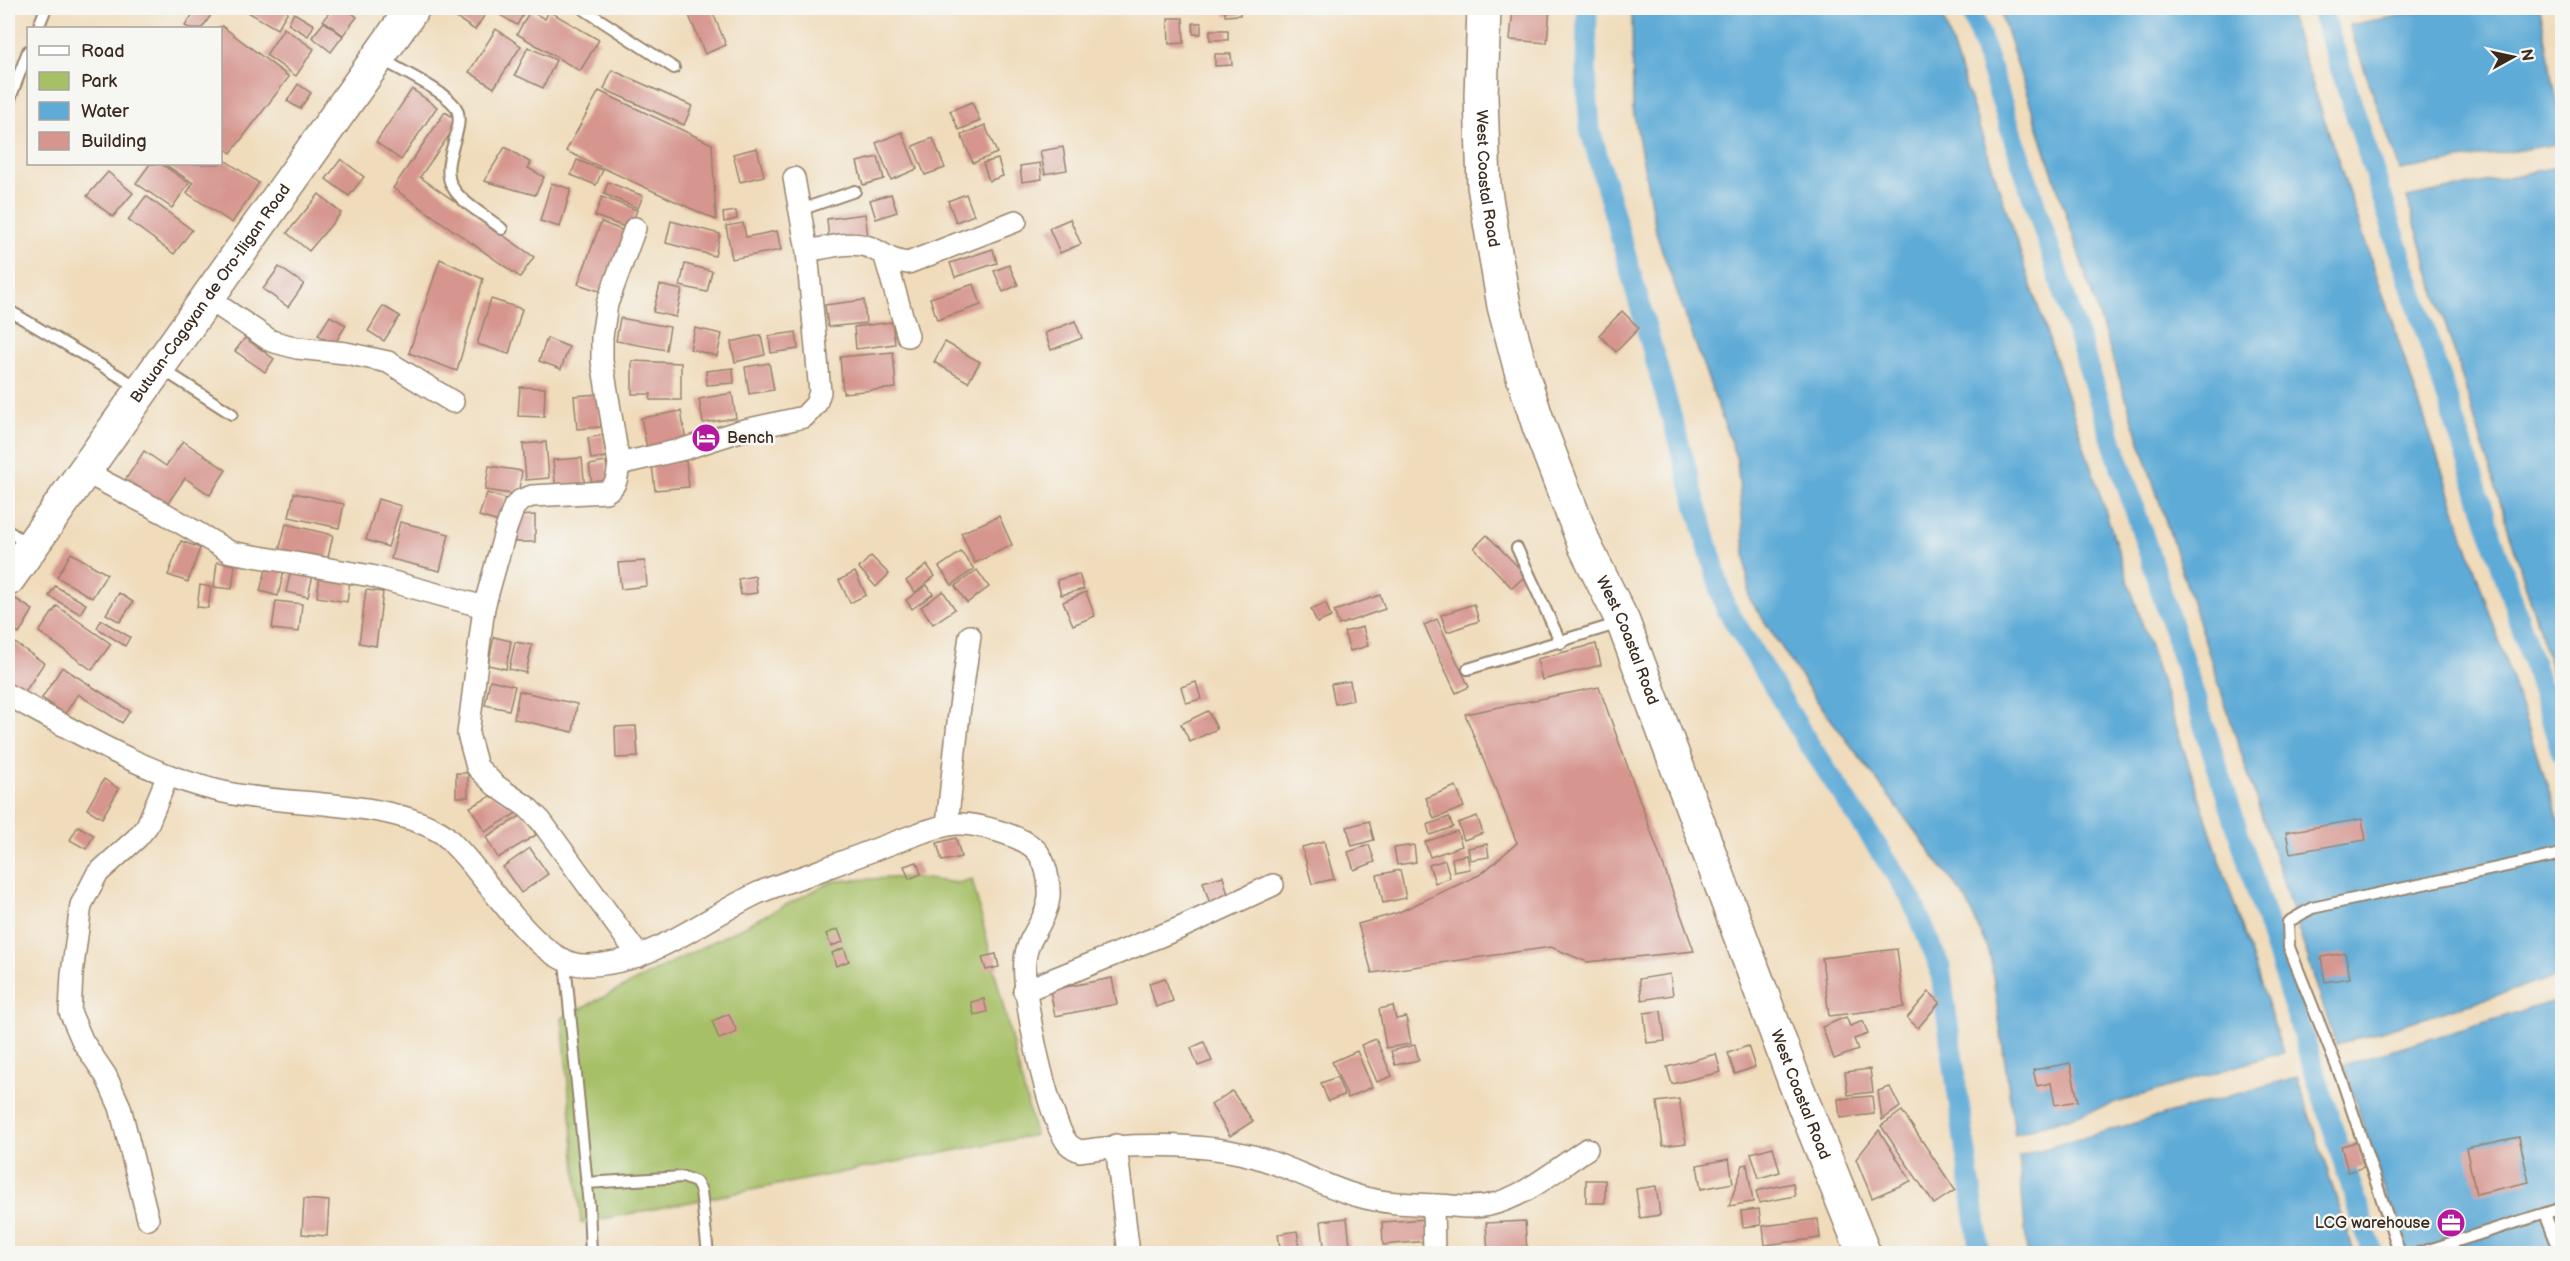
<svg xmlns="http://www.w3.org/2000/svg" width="2570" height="1261" viewBox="0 0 2570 1261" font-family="'Balsamiq Sans',sans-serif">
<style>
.green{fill:#a6c066;stroke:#707542;stroke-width:1.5}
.water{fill:#5eabd7;stroke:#4c6a7a;stroke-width:1.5}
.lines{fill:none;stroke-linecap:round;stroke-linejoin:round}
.canal{stroke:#5eabd7;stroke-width:21}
.building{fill:#d6958e}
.lane-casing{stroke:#96836c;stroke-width:14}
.street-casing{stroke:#96836c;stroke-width:24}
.primary-casing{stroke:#96836c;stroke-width:36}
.highway-casing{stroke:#96836c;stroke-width:36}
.lane{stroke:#fff;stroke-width:10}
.street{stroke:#fff;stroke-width:21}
.primary{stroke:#fff;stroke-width:33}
.highway{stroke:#fff;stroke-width:33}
.labels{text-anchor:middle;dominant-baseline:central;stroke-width:5;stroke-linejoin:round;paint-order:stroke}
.street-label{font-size:16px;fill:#3b2a1e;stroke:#f6f6f2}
.poi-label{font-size:16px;fill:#3b2a1e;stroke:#f6f6f2;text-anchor:start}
</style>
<rect width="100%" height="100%" fill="#f6f6f2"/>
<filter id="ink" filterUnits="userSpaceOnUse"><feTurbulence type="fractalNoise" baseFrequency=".0167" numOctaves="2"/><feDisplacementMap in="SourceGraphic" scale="12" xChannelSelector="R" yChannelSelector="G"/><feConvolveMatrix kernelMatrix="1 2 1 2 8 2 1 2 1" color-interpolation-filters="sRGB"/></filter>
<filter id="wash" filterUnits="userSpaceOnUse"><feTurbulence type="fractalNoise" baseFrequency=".008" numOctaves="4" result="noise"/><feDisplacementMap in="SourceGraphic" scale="24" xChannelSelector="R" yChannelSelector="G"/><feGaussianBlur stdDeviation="1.35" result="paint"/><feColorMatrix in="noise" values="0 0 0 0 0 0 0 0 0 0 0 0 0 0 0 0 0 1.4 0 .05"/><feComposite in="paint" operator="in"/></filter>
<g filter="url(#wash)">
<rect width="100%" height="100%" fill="#f0dcbb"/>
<path class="green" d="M910,877l48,6 14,-4 63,256 -454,88 -19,-205 271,-137z"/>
<g class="water">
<path d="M1632,8h308l343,1044 -268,82 -25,-179 -24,-56 -151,-201 -66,-100 -12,-138 -80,-224 -24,-127z"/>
<path d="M1999,8h288l275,821v146l-226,70z"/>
<path d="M2440,8h100l22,122v13l-162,27 -51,-145z"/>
<path d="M2562,166v538l-155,-506z"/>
<path d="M2562,999v254h-158l-60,-188z"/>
<path d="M2297,1077l57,176h-327l-8,-97z"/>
</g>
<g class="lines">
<g class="canal">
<path d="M1587,8l-1,67 4,54 135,477 82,135 103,155 30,71 40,287"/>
<path d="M1971,8l175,536 227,710"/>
<path d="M2321,8l241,745"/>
</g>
</g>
<g id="blocks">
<g class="building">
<path d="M197,8l14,7 -9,13h-13l-4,-2z"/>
<path d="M241,8h49l-13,21z"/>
<path d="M333,8h12l12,9 -14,18 -20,-15z"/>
<path d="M457,8h27l4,2 -13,20 -23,-15z"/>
<path d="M488,8h39l-10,17z"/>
<path d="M686,8h25l15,37 -21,9z"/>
<path d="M1225,8h15v7l-15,1z"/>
<path d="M1513,8h37l-3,35 -37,-3z"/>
<path d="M530,11l15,8 4,-8 50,29 -19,31 -63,-37z"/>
<path d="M294,13l20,12 -6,11 -20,-12z"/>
<path d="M1168,18h15l1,25 -15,1z"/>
<path d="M324,22l19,14 -12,16 -19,-15z"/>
<rect x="1193" y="23" width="8" height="11"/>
<path d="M222,26l67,51 -58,76 -11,-8 -1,-117z"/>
<path d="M284,28l30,21 -18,27 -30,-21z"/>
<path d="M496,29l25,17 -27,42 -25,-16z"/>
<rect x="1210" y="30" width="18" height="10"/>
<path d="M528,47l28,13 -13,28 -28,-13z"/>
<path d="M1215,54h16l1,11 -17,1z"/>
<path d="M612,70l80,36 -8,19 -80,-36z"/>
<path d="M298,84l13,9 -11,16 -13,-8z"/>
<path d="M412,89l25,18 -36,53 -25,-18z"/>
<path d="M599,91l113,53 4,76 -150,-69z"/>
<path d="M972,102l8,19 -21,9 -9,-19z"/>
<path d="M445,112l14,9 -39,56 114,80 -14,20 -127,-89z"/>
<path d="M985,125l12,28 -24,10 -12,-28z"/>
<path d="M902,132l15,37 -26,11 -15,-37z"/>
<path d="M933,138l12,30 -20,7 -12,-29z"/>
<path d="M505,147l26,16 -3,5 16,9 -9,18 -51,-14z"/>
<path d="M1063,147l4,23 -22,4 -5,-23z"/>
<path d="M757,148l7,28 -24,6 -7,-28z"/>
<path d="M220,157l39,26 -27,40 -45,-30 6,-10 -29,-19h56z"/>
<path d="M878,157l6,22 -21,6 -6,-23z"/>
<path d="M341,159l23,18 -15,19 -23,-17z"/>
<path d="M998,159l5,17 -14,5 -6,-18z"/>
<path d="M577,160l26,10 -7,15 -25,-10z"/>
<path d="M1040,163l2,16 -20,3 -2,-16z"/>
<path d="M150,164h11l28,19 -17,25 -36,-25z"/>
<path d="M108,172l25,21 -20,24 -26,-21z"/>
<path d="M608,182l35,14 -5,12 -34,-14z"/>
<path d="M551,183l20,6 -11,38 -20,-6z"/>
<path d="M319,194l22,19 -32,38 -22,-18z"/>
<path d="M891,194l6,18 -21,7 -6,-19z"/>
<path d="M966,194l8,21 -18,7 -8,-21z"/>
<path d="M146,196l46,34 -18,24 -46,-34z"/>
<path d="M602,197l35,13 -7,19 -35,-13z"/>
<path d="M736,211l1,8 -13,3 -1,-9z"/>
<path d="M865,214l3,22 -39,5 -2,-22z"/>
<path d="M1070,219l11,25 -21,9 -11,-25z"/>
<path d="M671,221l49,13 -5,22 -49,-13z"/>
<path d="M601,222l26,10 -25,60 -24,-8z"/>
<path d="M743,223l3,14 31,-6 4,19 -49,9 -6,-33z"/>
<path d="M993,249l4,14 -42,14 -5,-14z"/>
<path d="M440,259l43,20 -26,92 -48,-18z"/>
<path d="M685,264l27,7 -5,21 -27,-6z"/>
<path d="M1009,265l9,20 -15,7 -9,-21z"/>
<path d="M279,267l25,17 -16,23 -25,-18z"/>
<path d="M974,284l7,21 -44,15 -7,-22z"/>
<path d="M660,285l22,5 -6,27 -23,-5z"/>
<path d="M491,299l31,10 -13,45 -32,-10z"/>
<path d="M864,300l2,23 -38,4 -3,-22z"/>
<path d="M383,306l17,10 -16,25 -16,-10z"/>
<path d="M1622,311l17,17 -23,24 -17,-17z"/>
<path d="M330,316l16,9 -12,20 -16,-10z"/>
<path d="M620,318l50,9 -4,23 -50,-9z"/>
<path d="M1075,321l7,17 -31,12 -6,-17z"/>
<path d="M892,322l3,22 -39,5 -2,-22z"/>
<path d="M695,328l27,6 -5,22 -27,-7z"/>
<path d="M796,332l2,17 -27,4 -2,-17z"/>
<path d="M761,335l4,20 -30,7 -4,-20z"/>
<path d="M245,338l29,21 -9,13 -30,-21z"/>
<path d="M547,338l22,9 -8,22 -22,-8z"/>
<path d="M945,342l35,20 -12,20 -34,-20z"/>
<path d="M893,352l3,36 -53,5 -3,-36z"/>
<path d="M632,361l49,2v37h-31l1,-6h-19z"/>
<path d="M769,363l5,27 -25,4 -4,-27z"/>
<path d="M733,368l1,15 -27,2 -1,-14z"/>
<path d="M520,387l25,1 -1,29 -26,-1z"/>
<path d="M732,393l4,25 -33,5 -4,-24z"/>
<path d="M598,394l3,33 -24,2 -3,-33z"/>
<path d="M681,411l6,36 -39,7 -7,-36z"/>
<path d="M603,435l3,22 -15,2 -3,-21z"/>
<path d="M183,441l43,29 -16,25 -25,-17 -21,31 -40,-27 20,-31 22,15z"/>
<path d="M546,442l3,36 -23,2 -3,-36z"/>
<path d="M582,458l3,31 -29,3 -3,-32z"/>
<path d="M686,461l3,26 -34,3 -3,-25z"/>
<path d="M606,462l5,24 -18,3 -4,-24z"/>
<path d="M489,466l33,5 -4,24 -33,-5z"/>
<path d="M294,493l50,11 -5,24 -50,-11z"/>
<path d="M487,493l19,6 -7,23 -20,-6z"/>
<path d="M378,499l23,7 -13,41 -22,-7z"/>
<path d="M535,515v27h-20v-26z"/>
<path d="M999,516l13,29 -37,18 -14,-30z"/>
<path d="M400,522l49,12 -9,37 -49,-12z"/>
<path d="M286,524l47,11 -6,27 -48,-11z"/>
<path d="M1487,535l39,40 -14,13 -38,-40z"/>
<path d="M181,541l19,7 -12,34 -20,-7z"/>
<path d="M961,552l13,17 -22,16 -13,-18z"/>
<path d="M71,553l36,21 -15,24 -35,-21z"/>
<path d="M871,556l18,18 -13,13 -17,-19z"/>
<path d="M645,561l2,25 -26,3 -3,-26z"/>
<path d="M217,562l18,3 -3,24 -18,-2z"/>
<path d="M927,565l8,11 -20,16 -9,-11z"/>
<path d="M267,566l17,5 -6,25 -18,-5z"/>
<path d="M291,570l22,5 -5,22 -22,-5z"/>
<path d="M977,570l12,17 -22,16 -12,-17z"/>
<path d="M855,572l11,23 -16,8 -11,-23z"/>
<path d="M1079,574l5,15 -23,6 -4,-15z"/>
<path d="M320,575l30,5 -3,22 -30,-5z"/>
<path d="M755,576l2,17 -16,2 -3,-16z"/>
<path d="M200,585l11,2 -3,21 -11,-1z"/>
<path d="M927,585l6,9 -21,15 -6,-9z"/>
<path d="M55,586l31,18 -6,10 -31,-18z"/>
<path d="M366,590l17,2 -7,54 -17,-3z"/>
<path d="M943,591l12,18 -22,15 -12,-17z"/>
<path d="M1086,592l9,24 -22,9 -10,-23z"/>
<path d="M119,593l14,9 -13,20 -14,-8z"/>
<path d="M1380,595l5,14 -46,16 -5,-14z"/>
<path d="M16,599l17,11 -14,24 -11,-7v-14z"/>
<path d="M276,601l26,3 -3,28 -27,-3z"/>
<path d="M1326,603l5,14 -14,6 -6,-14z"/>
<path d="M1474,604l5,17 -32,11 -6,-17z"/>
<path d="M57,606l54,38 -19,26 -53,-38z"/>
<path d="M1437,619l32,68 -13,6 -32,-68z"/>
<path d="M101,620l29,17 -5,9 -28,-18z"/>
<path d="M1363,627l5,19 -18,5 -6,-19z"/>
<path d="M494,637l17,4 -5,28 -18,-4z"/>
<path d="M515,642l17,3 -6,28 -17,-4z"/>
<path d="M15,643l29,20 -23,35 -13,-9v-35z"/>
<path d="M1596,644l5,21 -59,15 -5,-21z"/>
<path d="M62,667l68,44 -8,12 -44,-29 -13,20 -23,-16z"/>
<path d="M490,680l25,6 -6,24 -24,-5z"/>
<path d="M1350,681l3,19 -18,4 -4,-20z"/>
<path d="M1196,682l5,17 -15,4 -5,-16z"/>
<path d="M1599,687l95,264 -107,11 -36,-15 -179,26 -14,-49 39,-11 84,-39 36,-31 -52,-129z"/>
<path d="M519,691l58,13 -4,28 -59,-13z"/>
<path d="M1208,711l9,18 -27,13 -9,-18z"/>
<path d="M636,726l2,31 -22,1 -1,-31z"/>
<rect x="456" y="773" width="12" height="24"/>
<path d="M104,779l15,10 -17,29 -15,-9z"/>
<path d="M1456,786l8,21 -30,12 -8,-21z"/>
<path d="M493,795l27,16 -35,21 -15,-25z"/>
<path d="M524,814l12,21 -38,23 -12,-21z"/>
<path d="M1477,816l6,17 -19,7 -6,-17z"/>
<path d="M1449,817l4,10 -23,8 -3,-10z"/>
<path d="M2362,819l4,21 -76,13 -4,-21z"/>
<path d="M1369,821l5,19 -22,6 -5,-19z"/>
<path d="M78,826l16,9 -8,14 -16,-9z"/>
<path d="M1457,831l5,15 -32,11 -5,-15z"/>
<path d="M956,838l5,19 -19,4 -5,-18z"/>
<path d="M1324,841l10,38 -22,5 -10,-37z"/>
<path d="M1487,844l2,13 -19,3 -2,-12z"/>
<path d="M1369,845l6,17 -21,8 -6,-18z"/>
<path d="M1414,845l2,17 -19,3 -3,-17z"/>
<path d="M530,848l18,26 -27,19 -18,-26z"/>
<path d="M1467,855l3,14 -16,3 -2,-14z"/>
<path d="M1445,860l5,18 -15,5 -6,-18z"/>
<path d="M917,862l4,12 -12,5 -5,-13z"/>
<path d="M1400,870l6,28 -23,5 -6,-28z"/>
<path d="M1223,876l6,23 -19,5 -7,-22z"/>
<path d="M838,929l5,13 -12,4 -5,-12z"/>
<path d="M844,948l5,13 -13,5 -4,-13z"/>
<path d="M1897,949l7,58 -75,9 -7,-58z"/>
<path d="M2345,953l5,25 -25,4 -4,-25z"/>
<path d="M996,954l3,13 -13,3 -4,-13z"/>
<path d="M1670,974l3,21 -31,5 -3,-21z"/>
<path d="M1112,978l5,26 -62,12 -5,-26z"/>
<path d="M1165,978l8,23 -17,6 -7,-24z"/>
<path d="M1929,992l11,10 -22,26 -11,-10z"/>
<path d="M984,999l3,13 -13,3 -3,-13z"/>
<path d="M1393,1006l3,13 10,-2 5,27 -25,4 -7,-39z"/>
<path d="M1661,1011l4,30 -18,2 -3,-30z"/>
<path d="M729,1014l8,18 -18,7 -7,-18z"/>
<path d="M1846,1017l4,9 13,-5 5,13 -14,5 4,11 -24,9 -12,-32z"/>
<path d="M1376,1039l16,37 -15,6 -16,-37z"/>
<path d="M1204,1042l8,19 -14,5 -7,-18z"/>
<path d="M1415,1045l4,15 -24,5 -4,-14z"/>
<path d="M1748,1046l7,21 -20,7 -7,-21z"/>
<path d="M1357,1051l15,36 -24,11 -16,-36z"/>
<path d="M1716,1054l5,18 -49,12 -5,-17z"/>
<path d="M2070,1063l8,38 -23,4 -4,-22 -14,3 -4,-16z"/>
<path d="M1870,1069l3,23 -25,3 -3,-23z"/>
<path d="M1337,1077l7,18 -16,6 -7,-18z"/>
<path d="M1890,1087l10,20 -18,13 -4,-29z"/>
<path d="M1232,1091l21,30 -23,15 -19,-31z"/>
<path d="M1872,1096l2,18 -34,4 -2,-19z"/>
<path d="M1679,1099l7,44 -23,3 -6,-44z"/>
<path d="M1902,1111l53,79 -21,14 -53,-78z"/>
<path d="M1879,1130l32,51 -39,17 -16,-39z"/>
<path d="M2519,1137l10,45 -53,12 -10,-46z"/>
<path d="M2357,1142l7,25 -16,5 -7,-26z"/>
<path d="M1773,1147l7,25 -21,6 -8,-25z"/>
<path d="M1729,1159l4,24 -32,6 -4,-24z"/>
<path d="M1747,1164l6,38 -24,4 14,-41z"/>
<rect x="1586" y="1180" width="19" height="23"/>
<path d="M1793,1183l2,13 -36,7 -3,-12z"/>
<path d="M1656,1186l4,29 -20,3 -4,-29z"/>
<path d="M304,1199l25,2 -2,35 -25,-2z"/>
<path d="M1759,1209l2,16 -18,2 -2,-16z"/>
<path d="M1347,1218l4,36h-26l-4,-33z"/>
<path d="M1427,1219l2,22 -46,4 -1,-23z"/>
<path d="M1818,1219l2,19 -55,7 -2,-19z"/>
<path d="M1525,1221l2,31 -39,2 -2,-31z"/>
<path d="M1297,1231l4,23h-20l-3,-20z"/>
<path d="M1937,1245l3,9h-29v-1z"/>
<path d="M1421,1248l1,6h-33v-2z"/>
</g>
</g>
</g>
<g filter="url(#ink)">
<use href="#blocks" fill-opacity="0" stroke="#96836c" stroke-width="1.5"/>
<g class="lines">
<g class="lane-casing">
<g id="lane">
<path d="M582,8l92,60"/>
<path d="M38,28l8,-20"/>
<path d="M380,58c19,12 63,32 75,48 15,22 -21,57 0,85 11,15 33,26 47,38"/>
<path d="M8,104l20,-53"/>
<path d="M800,210l55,-19"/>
<path d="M8,310l131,78"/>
<path d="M162,369l70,45"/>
<path d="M8,531l20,13"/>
<path d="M1517,548l44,95"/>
<path d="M1468,669l152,-46"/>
<path d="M565,962l24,244 2,48"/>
<path d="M586,1183l97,-6 13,5 5,9 7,63"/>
<path d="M2545,1214l16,40"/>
<path d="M2400,1254l-58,-174 -53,-133 -1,-25 24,-14 250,-54"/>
<path d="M2416,1254l146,-46"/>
</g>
</g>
<g class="street-casing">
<g id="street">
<path d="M635,228l-28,76 -5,33v24l17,103c-2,12 -1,21 -13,28l-74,4 -11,4 -7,7 -8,22 -22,78 -16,127 9,33 18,18 32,22 14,14 98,135"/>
<path d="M807,251c19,-3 43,-11 62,-4 15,6 20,14 39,16l108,-42"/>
<path d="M885,257l23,79"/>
<path d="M206,297l65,44 26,7 49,5 42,9 65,40"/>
<path d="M619,464l65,-15 56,-18 64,-14 12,-13 4,-12 -13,-141 -13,-73"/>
<path d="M83,471l81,42 66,39 141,24 113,31"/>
<path d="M8,695c70,38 146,84 225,99 64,12 151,6 207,38 7,4 13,12 19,18 30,31 80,115 125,115 64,2 119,-46 174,-72 19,-8 39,-14 58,-21 36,-14 71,-27 107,-40 11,-3 23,-8 35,-8 20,-1 63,12 77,25 11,11 15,33 14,48 -2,24 -22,39 -24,63 -4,34 22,153 41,181 3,5 9,8 14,10 49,-8 119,-8 168,4 38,9 72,30 110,41 27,8 54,8 81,9 17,1 34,4 50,0 37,-8 67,-36 98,-56"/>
<path d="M947,825l12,-111 11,-78"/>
<path d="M1024,991l156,-63 93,-43"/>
<path d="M1116,1145l13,109"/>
<path d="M1433,1205l1,49"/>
<path d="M148,1219l-28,-112 -14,-31 -23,-34 -13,-30 2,-38 9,-69 16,-31 40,-36 10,-12 21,-51"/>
</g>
</g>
<g class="primary-casing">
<g id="primary">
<path id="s1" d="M1484,8l-3,88 3,90 20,120 16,61 19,59 46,120 38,76 173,463 68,169"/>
</g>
</g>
<g class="highway-casing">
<g id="highway">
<path id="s2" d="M8,579l405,-571"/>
</g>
</g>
<use href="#lane" class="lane"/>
<use href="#street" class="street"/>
<use href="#primary" class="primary"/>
<use href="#highway" class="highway"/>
</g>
</g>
<defs>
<g id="hotel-disc" transform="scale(1.5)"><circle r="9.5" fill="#b5179e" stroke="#f6f6f2"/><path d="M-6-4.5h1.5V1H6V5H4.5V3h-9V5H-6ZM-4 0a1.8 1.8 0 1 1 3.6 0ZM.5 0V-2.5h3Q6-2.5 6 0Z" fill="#fff"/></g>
<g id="office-disc" transform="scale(1.5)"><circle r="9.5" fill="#b5179e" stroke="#f6f6f2"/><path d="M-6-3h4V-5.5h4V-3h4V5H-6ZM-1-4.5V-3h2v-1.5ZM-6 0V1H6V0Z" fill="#fff"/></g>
</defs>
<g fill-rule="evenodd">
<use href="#hotel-disc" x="706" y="438"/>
<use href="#office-disc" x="2451" y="1223"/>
</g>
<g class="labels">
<g class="street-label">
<text stroke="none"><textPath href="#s1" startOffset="171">West Coastal Road</textPath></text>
<text stroke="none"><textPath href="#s2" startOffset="350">Butuan-Cagayan de Oro-Iligan Road</textPath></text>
<text stroke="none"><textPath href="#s1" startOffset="657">West Coastal Road</textPath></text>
<text stroke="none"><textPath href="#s1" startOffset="1143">West Coastal Road</textPath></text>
</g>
<g class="poi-label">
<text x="727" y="438">Bench</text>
<text x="2430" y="1223" text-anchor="end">LCG warehouse</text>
</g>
</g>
<rect width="2570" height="1261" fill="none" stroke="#f6f6f2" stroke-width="30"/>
<rect x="27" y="27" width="195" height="138" fill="#f6f6f2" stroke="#aba49d" stroke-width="1.5"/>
<rect x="39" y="46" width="30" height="9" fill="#ffffff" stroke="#aba49d" stroke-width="1.5"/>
<text x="81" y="57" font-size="18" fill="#3b2a1e">Road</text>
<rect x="39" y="72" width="30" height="18" fill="#a6c066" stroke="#aba49d" stroke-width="1.5"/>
<text x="81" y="87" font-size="18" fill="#3b2a1e">Park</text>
<rect x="39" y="102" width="30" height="18" fill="#5eabd7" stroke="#aba49d" stroke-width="1.5"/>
<text x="81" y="117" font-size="18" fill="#3b2a1e">Water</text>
<rect x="39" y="132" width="30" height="18" fill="#d6958e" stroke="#aba49d" stroke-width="1.5"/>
<text x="81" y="147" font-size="18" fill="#3b2a1e">Building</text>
<g transform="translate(2513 57) rotate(82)" stroke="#f6f6f2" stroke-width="4.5" paint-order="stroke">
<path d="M0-4.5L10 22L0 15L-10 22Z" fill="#3b2a1e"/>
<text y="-9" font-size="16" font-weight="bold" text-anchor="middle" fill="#3b2a1e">N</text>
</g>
</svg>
